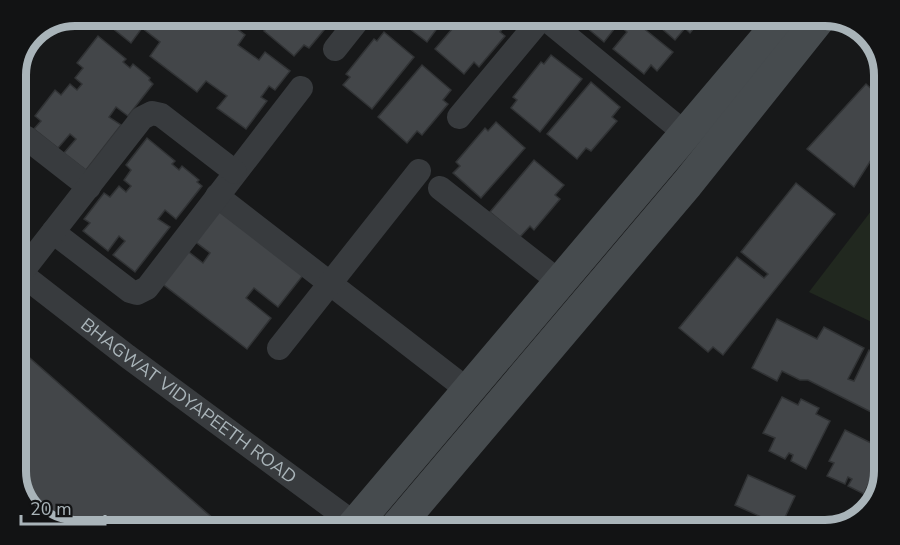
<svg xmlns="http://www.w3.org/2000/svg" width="900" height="545" viewBox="0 0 900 545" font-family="'Nunito Sans',sans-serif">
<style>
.green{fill:#21281f}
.building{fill:#434649;stroke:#313335;stroke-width:1.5}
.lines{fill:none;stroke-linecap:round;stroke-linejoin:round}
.street{stroke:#383b3e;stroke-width:24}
.secondary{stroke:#464b4e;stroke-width:33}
.labels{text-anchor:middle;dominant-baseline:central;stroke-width:4.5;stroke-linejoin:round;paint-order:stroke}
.street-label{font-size:18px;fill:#a9b4b9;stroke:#121314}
.rim{fill:none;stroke:#a9b4b9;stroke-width:8}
</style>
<rect width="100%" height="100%" fill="#171819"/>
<path class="green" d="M885,193v119l-7,13 -69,-33z"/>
<g class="building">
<path d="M111,15h108l26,20 -7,10 21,15 6,-8 25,19 -15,19 -6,-4 -8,11 6,4 -21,28 -29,-21 10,-12 -21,-15 -9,11 -47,-36 10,-14 -18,-14 -11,15 -25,-20z"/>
<path d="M278,15h53l3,3 -25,30 -5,-3 -10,11 -30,-25z"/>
<path d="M400,15h47l-20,27 -30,-23z"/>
<path d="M464,15h36l8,7 -8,10 5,4 -26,31 -5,-5 -10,12 -29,-25z"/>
<path d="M576,15h51l46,37 -16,19 -6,-6 -7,9 -31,-25 14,-17 -9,-8 -14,18 -30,-25z"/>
<path d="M646,15h59l-15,18 -5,-5 -10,12z"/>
<path d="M384,32l30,25 -42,52 -29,-24 7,-8 -4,-3 28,-35 3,2z"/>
<path d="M98,36l28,23 -3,3 7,6 3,-4 17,14 -1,2 4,4 -25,32 -12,-9 -7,10 12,8 -35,45 -22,-17 12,-14 -6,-5 -12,14 -24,-19 7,-8 -6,-5 20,-26 6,5 9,-11 7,6 5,-6 -7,-6 8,-10 -6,-5z"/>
<path d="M551,55l31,24 -42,53 -29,-24 6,-8 -4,-3 28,-35 3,2z"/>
<path d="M422,65l29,25 -8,10 5,4 -26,31 -5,-4 -10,12 -29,-26z"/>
<path d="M591,82l29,25 -8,10 5,4 -26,30 -5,-3 -9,11 -30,-25z"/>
<path d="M866,84l19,17v37l-31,49 -47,-38z"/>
<path d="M496,122l29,26 -44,50 -28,-25 7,-7 -4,-4 29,-34 3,3z"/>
<path d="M147,138l28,23 -3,3 7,6 3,-4 17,14 -2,2 5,4 -26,33 -11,-9 -7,9 12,8 -35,45 -22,-17 12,-14 -6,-5 -11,15 -25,-20 7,-8 -6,-4 20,-26 6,4 9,-11 7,6 5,-6 -7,-6 7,-10 -5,-5z"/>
<path d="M534,160l30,25 -9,10 5,4 -26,31 -4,-4 -10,11 -30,-25z"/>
<path d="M796,183l39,31 -112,141 -10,-8 -5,5 -29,-24 58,-71 27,21 4,-4 -27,-22z"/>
<path d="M214,204l90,70 -26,33 -24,-19 -8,10 25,20 -24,31 -91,-70 25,-33 22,17 7,-10 -21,-16z"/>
<path d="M777,319l40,20 7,-12 40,21 -16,31 6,2 15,-31 16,9v60l-77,-39h-8l-18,-9 -5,10 -25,-13z"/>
<path d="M15,345l209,183 -1,2h-148l-30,-8 -30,-48z"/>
<path d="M782,397l16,8 3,-6 18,9 -3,6 14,7 -24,48 -15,-8 2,-6 -4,-2 -4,6 -16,-8 6,-13 -12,-5z"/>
<path d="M845,430l40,20v13l-10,21 -5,-3 -6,13 -16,-8 4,-7 -4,-2 -3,7 -18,-8 7,-13 -5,-2z"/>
<path d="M748,475l47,21 -14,30 -46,-21z"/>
</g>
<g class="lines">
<g class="street">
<path d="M541,15l145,119"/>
<path d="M335,49l27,-34"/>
<path d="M459,117l85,-102"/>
<path d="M25,137l64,50"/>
<path d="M440,188l121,95"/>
<path d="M217,196l252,195"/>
<path d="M53,232l77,59 7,2 10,-5 154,-200"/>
<path id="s1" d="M15,269l112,87 236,174"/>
<path d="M21,273l121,-155 10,-5 9,2 74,57"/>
<path d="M279,348l140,-177"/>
</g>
<g class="secondary">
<path d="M350,530l436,-515"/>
<path d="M394,530l293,-346 135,-169"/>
</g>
</g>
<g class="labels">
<g class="street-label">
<text stroke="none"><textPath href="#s1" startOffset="218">BHAGWAT VIDYAPEETH ROAD</textPath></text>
</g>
</g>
<path d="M0 0H900V545H0ZM75 26H825A49 49 0 0 1 874 75V471A49 49 0 0 1 825 520H75A49 49 0 0 1 26 471V75A49 49 0 0 1 75 26Z" fill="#121314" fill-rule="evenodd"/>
<path class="rim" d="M75 26H825A49 49 0 0 1 874 75V471A49 49 0 0 1 825 520H75A49 49 0 0 1 26 471V75A49 49 0 0 1 75 26Z"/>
<path d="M21 515v9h84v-9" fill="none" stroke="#a9b4b9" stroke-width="3"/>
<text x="30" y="515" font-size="18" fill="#a9b4b9" stroke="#121314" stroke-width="4.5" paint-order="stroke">20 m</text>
</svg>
